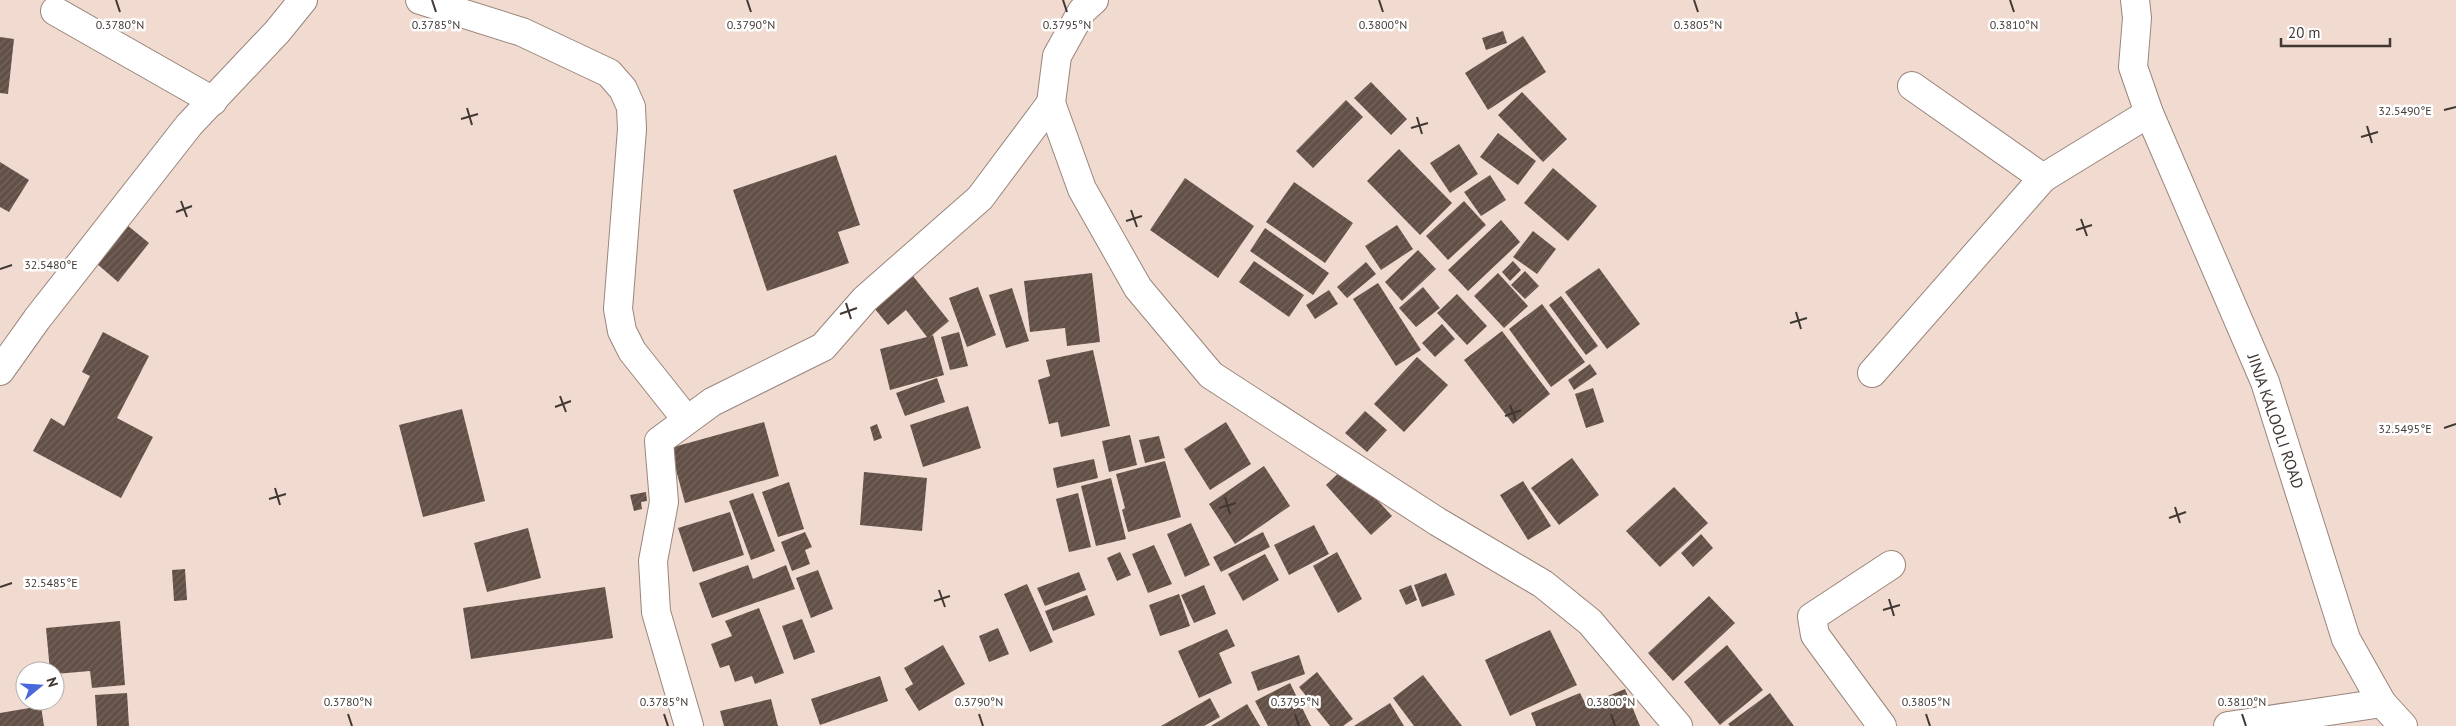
<svg xmlns="http://www.w3.org/2000/svg" width="2456" height="726" viewBox="0 0 2456 726" font-family="'PT Sans',sans-serif">
<style>
.building{fill:url(#building-hatch)}
.lines{fill:none;stroke-linecap:round;stroke-linejoin:round}
.minor-casing{stroke:#9a857c;stroke-width:30}
.minor{stroke:#fff;stroke-width:28}
.ticks{fill:none;stroke:#413834;stroke-width:2}
.labels{text-anchor:middle;dominant-baseline:central;stroke-width:5;stroke-linejoin:round;paint-order:stroke}
.street-label{font-size:16px;fill:#413834;stroke:#fff}
.ticks-label{font-size:12px;text-anchor:middle;fill:#413834;stroke:#fff;stroke-width:5;stroke-linejoin:round;paint-order:stroke}
</style>
<defs>
<pattern id="building-hatch" width="6" height="6" patternUnits="userSpaceOnUse" patternTransform="scale(1.25)"><rect width="6" height="6" fill="#624f46"/><path d="M-1 1l2-2M0 6l6-6M5 7l2-2" fill="none" stroke="#76665f"/></pattern>
</defs>
<rect width="100%" height="100%" fill="#f1dbd0"/>
<g class="building">
<path d="M1503,31l4,12 -21,7 -4,-12z"/>
<path d="M1523,36l23,36 -58,38 -23,-37z"/>
<path d="M0,37l14,2 -6,55 -8,-1z"/>
<path d="M1371,82l36,37 -16,16 -37,-37z"/>
<path d="M1522,92l45,47 -24,23 -45,-47z"/>
<path d="M1346,100l17,17 -50,51 -17,-17z"/>
<path d="M1498,133l38,28 -18,24 -38,-28z"/>
<path d="M1459,144l19,30 -28,19 -20,-30z"/>
<path d="M1399,149l53,54 -32,32 -53,-54z"/>
<path d="M836,155l24,70 -22,7 11,31 -82,28 -34,-101z"/>
<path d="M0,162l29,18 -20,32 -9,-5z"/>
<path d="M1553,168l44,38 -29,35 -44,-38z"/>
<path d="M1490,175l16,25 -25,16 -17,-24z"/>
<path d="M1185,178l69,48 -36,52 -68,-48z"/>
<path d="M1294,182l59,41 -28,40 -59,-41z"/>
<path d="M1464,201l22,24 -38,35 -22,-24z"/>
<path d="M1501,220l19,22 -52,49 -20,-21z"/>
<path d="M127,225l22,18 -31,39 -22,-19z"/>
<path d="M1397,225l16,24 -32,21 -16,-24z"/>
<path d="M1265,228l64,45 -16,22 -63,-44z"/>
<path d="M1533,231l23,18 -19,25 -24,-17z"/>
<path d="M1418,250l18,19 -34,32 -17,-19z"/>
<path d="M1254,261l50,34 -15,22 -50,-35z"/>
<path d="M1513,261l8,9 -11,11 -8,-9z"/>
<path d="M1366,262l10,12 -29,24 -10,-11z"/>
<path d="M1599,268l41,56 -33,25 -42,-57z"/>
<path d="M909,271l40,50 -18,15 2,-1 11,40 -54,15 -10,-41 47,-12 -21,-27 -18,15 -18,-22z"/>
<path d="M1525,271l14,15 -14,13 -14,-14z"/>
<path d="M1092,273l8,69 -33,4 -2,-18 -35,4 -6,-51z"/>
<path d="M1498,273l30,33 -24,22 -30,-32z"/>
<path d="M1378,283l43,67 -25,16 -43,-67z"/>
<path d="M978,287l18,48 -29,12 -18,-49z"/>
<path d="M1423,287l17,21 -24,19 -17,-19z"/>
<path d="M1012,288l17,53 -23,7 -17,-53z"/>
<path d="M1329,290l9,14 -23,15 -9,-14z"/>
<path d="M1457,294l30,32 -20,19 -30,-32z"/>
<path d="M1561,296l37,50 -12,9 -37,-50z"/>
<path d="M1542,304l43,58 -34,25 -42,-58z"/>
<path d="M1442,324l13,15 -20,18 -13,-14z"/>
<path d="M1502,331l48,63 -37,30 -49,-64z"/>
<path d="M103,332l46,24 -32,62 36,19 -32,61 -88,-47 18,-33 13,8 26,-50 -8,-4z"/>
<path d="M959,332l9,34 -18,4 -9,-33z"/>
<path d="M1093,350l17,76 -49,11 -3,-15 -9,2 -11,-44 12,-4 -4,-16z"/>
<path d="M1417,357l31,28 -44,47 -30,-28z"/>
<path d="M1590,364l7,10 -23,16 -6,-10z"/>
<path d="M937,378l8,24 -40,14 -9,-23z"/>
<path d="M1593,388l11,34 -18,6 -11,-34z"/>
<path d="M968,406l13,42 -58,19 -13,-42z"/>
<path d="M462,409l23,92 -62,16 -24,-92z"/>
<path d="M1365,411l22,19 -20,22 -22,-19z"/>
<path d="M764,422l15,54 -94,27 -15,-55z"/>
<path d="M1226,422l25,42 -41,26 -26,-41z"/>
<path d="M877,424l5,14 -8,3 -4,-14z"/>
<path d="M1130,435l7,30 -28,7 -7,-31z"/>
<path d="M1159,436l6,22 -20,5 -6,-23z"/>
<path d="M1572,458l27,37 -40,30 -28,-37z"/>
<path d="M1094,459l4,19 -41,10 -4,-20z"/>
<path d="M1165,461l16,56 -53,15 -6,-22 3,-2 -9,-34z"/>
<path d="M1264,466l26,40 -55,38 -26,-40z"/>
<path d="M1346,466l46,50 -21,19 -45,-50z"/>
<path d="M864,472l63,6 -5,53 -62,-6z"/>
<path d="M1111,478l15,61 -30,7 -15,-60z"/>
<path d="M1523,481l28,45 -23,14 -28,-45z"/>
<path d="M789,482l15,47 -26,8 -16,-45z"/>
<path d="M1674,487l34,36 -48,44 -34,-36z"/>
<path d="M646,492l1,9 -6,1 1,7 -8,2 -4,-16z"/>
<path d="M753,493l22,58 -24,9 -22,-59z"/>
<path d="M1078,493l13,54 -22,5 -13,-53z"/>
<path d="M730,512l14,43 -51,17 -15,-44z"/>
<path d="M1191,523l19,42 -25,12 -18,-43z"/>
<path d="M1314,525l15,29 -40,21 -15,-30z"/>
<path d="M528,528l13,50 -54,14 -13,-49z"/>
<path d="M805,532l7,15 -7,3 5,14 -18,7 -11,-29z"/>
<path d="M1263,532l7,15 -49,25 -8,-15z"/>
<path d="M1701,534l12,14 -20,19 -12,-14z"/>
<path d="M1154,545l18,39 -24,9 -16,-39z"/>
<path d="M1120,552l11,23 -14,6 -10,-23z"/>
<path d="M1337,552l25,47 -24,14 -25,-47z"/>
<path d="M1265,554l14,26 -36,21 -15,-27z"/>
<path d="M748,565l5,14 33,-14 9,24 -83,29 -13,-35z"/>
<path d="M185,569l2,31 -13,1 -2,-31z"/>
<path d="M818,570l15,39 -22,9 -15,-40z"/>
<path d="M1079,572l7,18 -41,16 -8,-18z"/>
<path d="M1446,573l9,22 -33,12 -8,-22z"/>
<path d="M1027,584l26,58 -23,10 -26,-58z"/>
<path d="M1204,585l12,29 -22,9 -13,-28z"/>
<path d="M1411,585l6,15 -11,5 -7,-15z"/>
<path d="M605,587l8,51 -142,21 -8,-51z"/>
<path d="M1179,594l11,32 -30,10 -11,-31z"/>
<path d="M1087,595l8,20 -42,16 -8,-20z"/>
<path d="M1709,596l26,27 -62,58 -25,-28z"/>
<path d="M759,608l25,65 -29,11 -3,-8 -17,6 -6,-17 -9,3 -9,-24 21,-8 -7,-15z"/>
<path d="M802,619l13,33 -21,8 -12,-34z"/>
<path d="M120,621l5,64 -33,3 -2,-17 -35,3v-3h-5l-4,-43z"/>
<path d="M998,628l11,26 -20,8 -10,-26z"/>
<path d="M1227,629l8,17 -16,7 13,30 -33,15 -21,-47z"/>
<path d="M1550,630l27,55 -67,31 -25,-56z"/>
<path d="M943,645l22,39 -46,27 -14,-22 8,-5 -9,-16z"/>
<path d="M1727,645l36,45 -43,35 -36,-43z"/>
<path d="M1299,655l6,19 -47,17 -7,-19z"/>
<path d="M1317,672l36,47 -10,7h-13l-31,-39z"/>
<path d="M1423,675l39,51h-48l-21,-28z"/>
<path d="M880,676l8,25 -68,24 -9,-26z"/>
<path d="M1290,683l21,43h-43l-13,-25z"/>
<path d="M1625,689l15,37h-104l-5,-13 49,-20 6,12z"/>
<path d="M127,693l2,33h-32l-2,-31z"/>
<path d="M1770,693l24,33h-64l-2,-2z"/>
<path d="M1210,698l10,19 -16,9h-43z"/>
<path d="M771,699l7,27h-54l-4,-15z"/>
<path d="M1390,703l14,23h-50z"/>
<path d="M1247,704l13,22h-49z"/>
<path d="M41,706l3,20h-44v-13z"/>
</g>
<g class="lines">
<g class="minor-casing">
<g id="minor">
<path d="M420,0l102,32 87,41 14,16 8,18 1,22 -14,180 4,22 10,20 54,68"/>
<path d="M1094,0l-12,11 -25,45 -6,47 31,86 56,99 73,87 227,147 105,62 47,38 88,104"/>
<path d="M2135,0l2,18 -4,49 16,46 116,269 81,257 36,64 21,23"/>
<path d="M55,11l158,90"/>
<path d="M1912,86l131,92 106,-65"/>
<path d="M0,371l37,-52 152,-194 88,-93 26,-32"/>
<path d="M1872,373l171,-195"/>
<path d="M689,726l-33,-114 -3,-51 11,-59 -5,-61 53,-39 111,-55 42,-48 115,-101 71,-95"/>
<path d="M1882,726l-67,-91 -3,-18 79,-52"/>
<path d="M2228,726l154,-23"/>
</g>
</g>
<use href="#minor" class="minor"/>
</g>
<path class="ticks" d="M116,0l4,12M432,0l4,12M747,0l4,12M1063,0l4,12M1379,0l4,12M1694,0l4,12M2010,0l4,12M467,108l5,17M2444,110l12,-3M1417,117l5,17M461,119l17,-5M2367,126l5,17M1411,128l17,-5M2361,137l17,-5M181,201l6,16M1131,210l6,17M176,212l16,-6M2081,219l6,17M1126,221l16,-5M2076,230l16,-5M0,269l12,-4M846,303l5,16M1796,312l5,17M840,314l17,-6M1790,323l17,-5M560,396l6,16M1510,405l6,16M555,407l16,-6M1505,416l16,-6M2444,428l12,-4M275,488l5,17M1225,497l5,17M269,499l17,-5M2175,507l5,16M1219,508l17,-5M2169,518l17,-6M0,587l12,-4M939,590l6,17M1889,599l5,17M934,601l16,-5M1883,610l17,-5M348,714l4,12M664,714l4,12M979,714l4,12M1295,714l4,12M1611,714l4,12M1926,714l4,12M2242,714l4,12"/>
<g class="labels">
<g class="street-label">
<text transform="translate(2276 421) rotate(71)">JINJA KALOOLI ROAD</text>
</g>
</g>
<g class="ticks-label">
<text x="120" y="29">0.3780°N</text>
<text x="436" y="29">0.3785°N</text>
<text x="751" y="29">0.3790°N</text>
<text x="1067" y="29">0.3795°N</text>
<text x="1383" y="29">0.3800°N</text>
<text x="1698" y="29">0.3805°N</text>
<text x="2014" y="29">0.3810°N</text>
<text x="2405" y="115">32.5490°E</text>
<text x="51" y="269">32.5480°E</text>
<text x="2405" y="433">32.5495°E</text>
<text x="51" y="587">32.5485°E</text>
<text x="348" y="706">0.3780°N</text>
<text x="664" y="706">0.3785°N</text>
<text x="979" y="706">0.3790°N</text>
<text x="1295" y="706">0.3795°N</text>
<text x="1611" y="706">0.3800°N</text>
<text x="1926" y="706">0.3805°N</text>
<text x="2242" y="706">0.3810°N</text>
</g>
<g transform="translate(40 686) rotate(72)"><circle r="24" fill="#ffffff" stroke="#b3afae"/>
<path d="M0-4L9 19L0 12L-9 19Z" fill="#4a67db"/>
<text y="-8" font-size="14" font-weight="bold" text-anchor="middle" fill="#413834">N</text>
</g>
<path d="M2281 38v8h109v-8" fill="none" stroke="#413834" stroke-width="2.5"/>
<text x="2288" y="38" font-size="15" fill="#413834" stroke="#ffffff" stroke-width="4" paint-order="stroke">20 m</text>
</svg>
